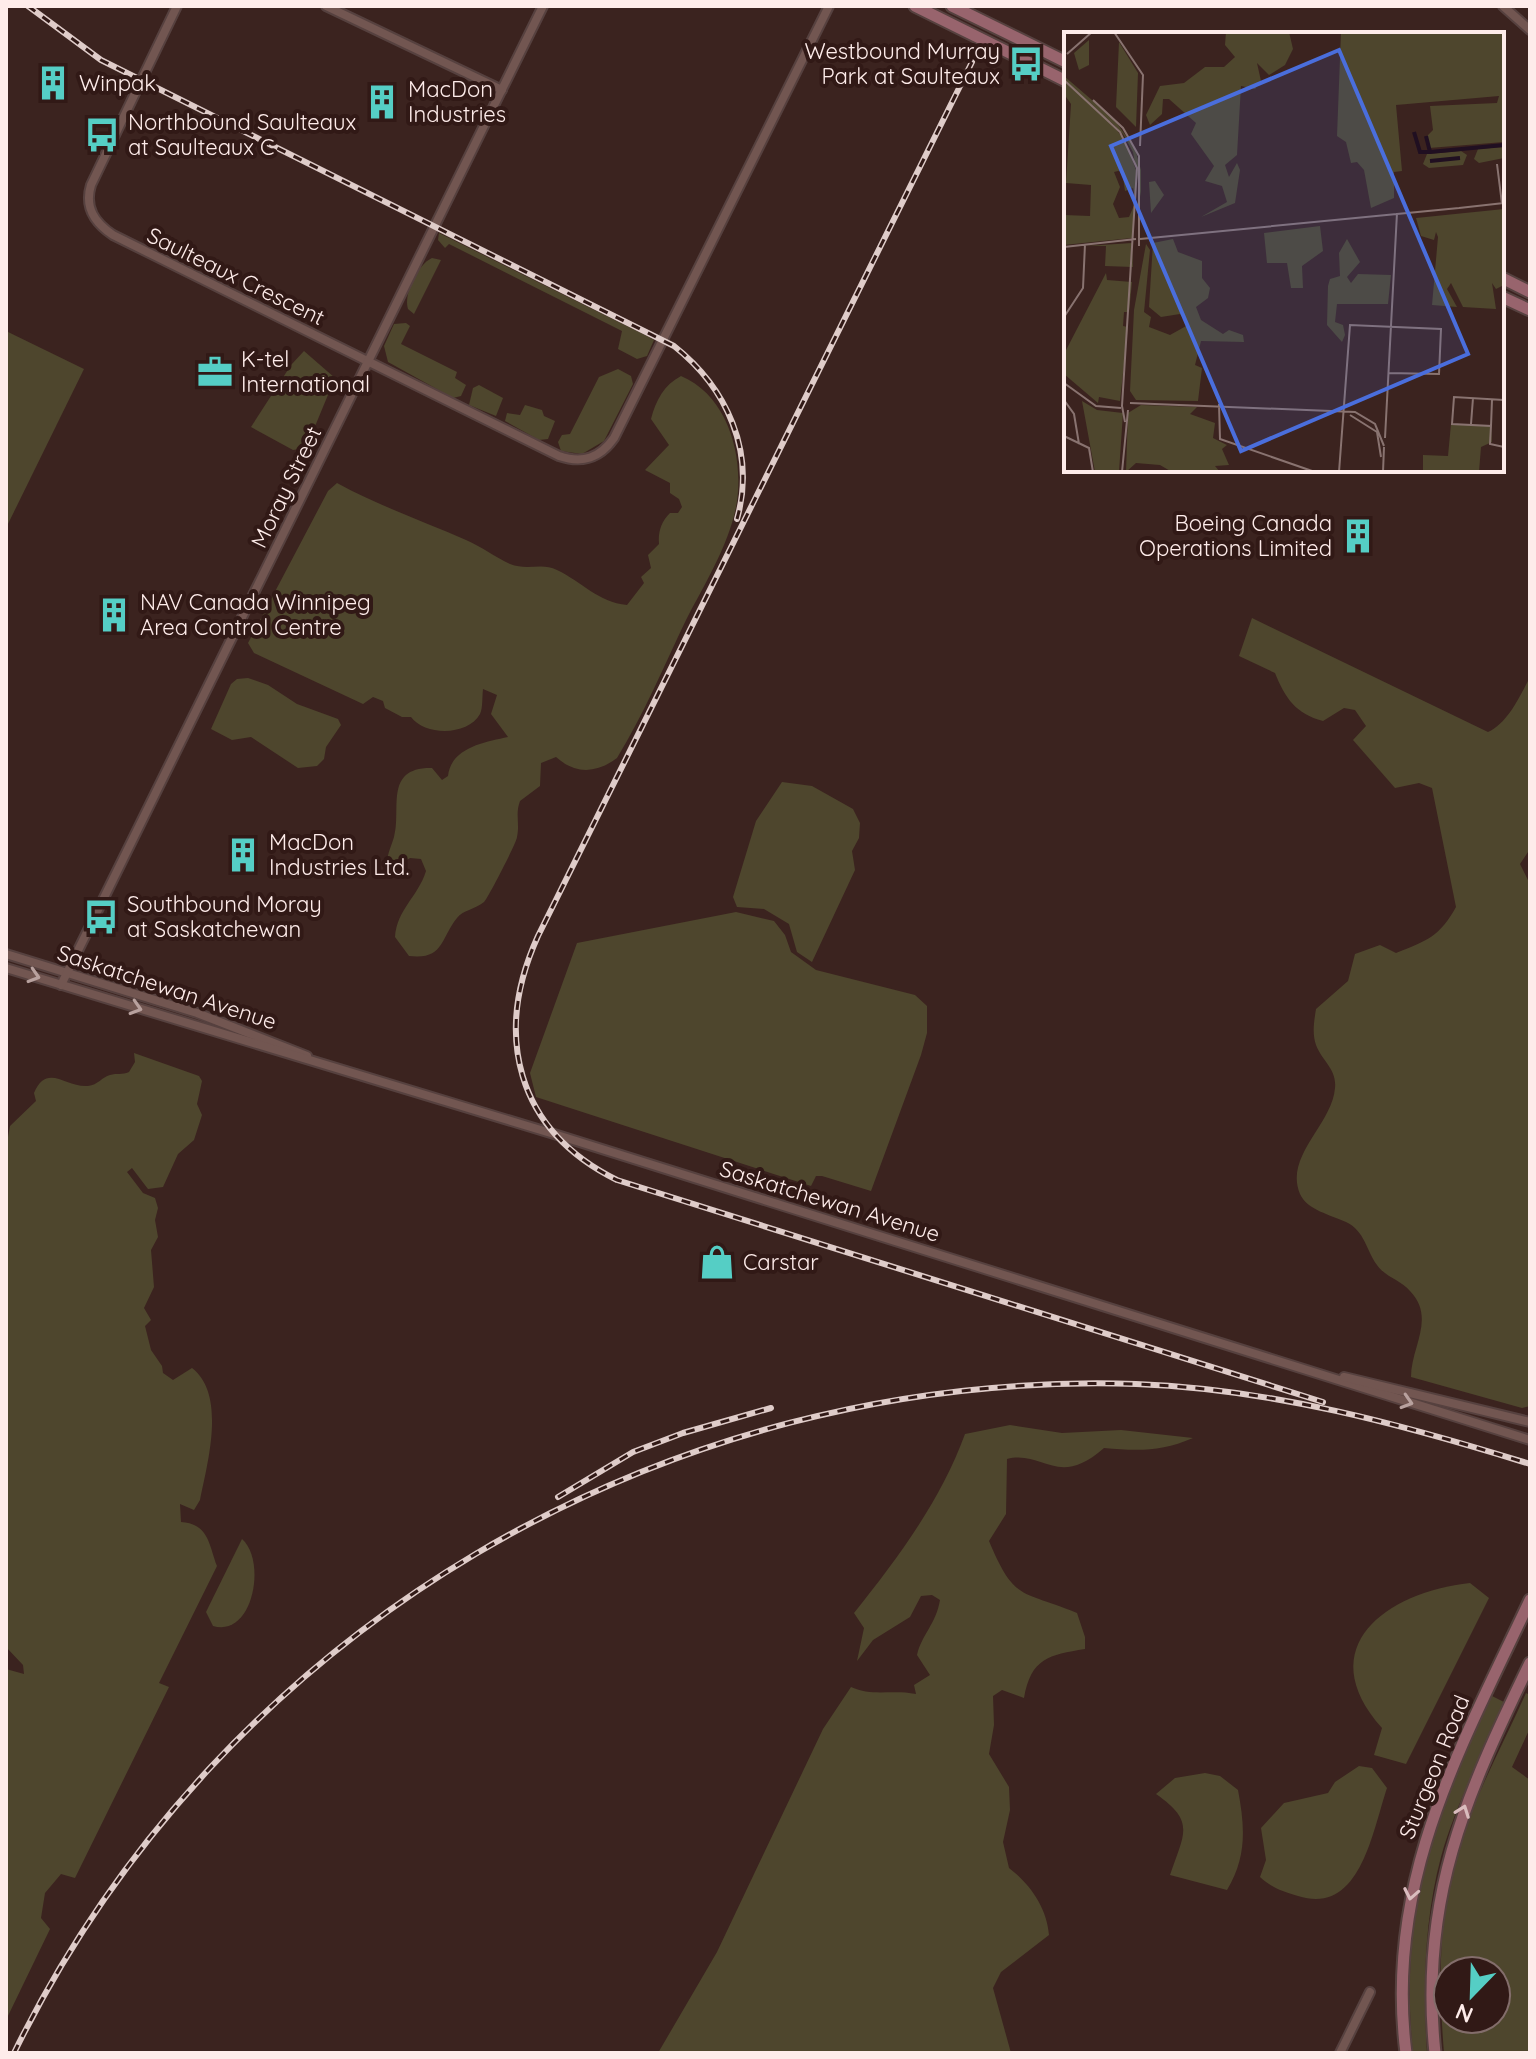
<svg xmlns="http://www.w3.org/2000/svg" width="1536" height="2059" viewBox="0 0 1536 2059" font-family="Quicksand,sans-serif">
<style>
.green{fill:#4e462d;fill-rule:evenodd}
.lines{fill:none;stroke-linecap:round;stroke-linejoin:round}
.street-casing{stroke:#56413f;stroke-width:12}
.secondary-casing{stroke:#56413f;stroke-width:15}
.street{stroke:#725651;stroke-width:8}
.secondary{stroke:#98646d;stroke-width:11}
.rail-casing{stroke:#dfccc9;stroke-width:6}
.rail{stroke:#311916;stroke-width:3;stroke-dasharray:9;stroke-linecap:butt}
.oneway{stroke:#b8a19e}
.oneway2{stroke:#dabcbe}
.labels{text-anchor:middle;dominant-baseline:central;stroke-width:8;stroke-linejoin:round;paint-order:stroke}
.poi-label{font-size:22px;fill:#feecea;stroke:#311916;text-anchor:start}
.street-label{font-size:22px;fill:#feecea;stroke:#311916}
.inset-river{fill:none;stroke:#200f21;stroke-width:4}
.inset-road{fill:none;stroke:#897370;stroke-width:2}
.view{fill:#4a6edc;fill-opacity:0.15;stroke:#4a6edc;stroke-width:4}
.inset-edge{fill:none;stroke:#feecea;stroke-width:4}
</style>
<rect width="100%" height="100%" fill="#3b231f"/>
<g class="green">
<path d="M439,233l208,103 7,4 -7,16 -10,3 -19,-10 4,-18 -173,-87 -4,4 -7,-8z"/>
<path d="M432,258l9,2 -27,54 -6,-5c-5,-15 10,-45 24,-51z"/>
<path d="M406,323l4,3 -9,18 56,28 -2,6 11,7 -5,11 -8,2 -65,-36 -4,-16 10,-22z"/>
<path d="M6,331l78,38 -78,159z"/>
<path d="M304,351l31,27 -29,70 -13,2 -42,-23 40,-62z"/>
<path d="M618,369l13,7 2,8 -29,57 -22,13 -21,-3 -3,-9 4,-7 8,-1 29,-57z"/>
<path d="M681,376c48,20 64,83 55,131 -8,40 -32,78 -50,113 -22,46 -42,94 -69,138 -20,15 -41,17 -61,-1l-15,6 -1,23 -20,15c-5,13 0,23 -3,36 0,5 -30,63 -33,65 -8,7 -21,8 -27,16 -17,21 -13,42 -48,38l-14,-19c2,-28 23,-40 31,-66l-5,-12 -11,-1 -16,10 -7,-6c1,-10 4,-15 7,-25 8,-27 -11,-70 38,-69l10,12 6,-4c3,-28 36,-34 60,-39l-17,-23 6,-19 -14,-6c-1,8 0,19 -3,25 -12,22 -55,22 -69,3h-9l-17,-9 -2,-7 -10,-4 -10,7 -109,-51 -6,-10 80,-152 9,-8c42,23 86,38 129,57 16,7 29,17 44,24 18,7 32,-2 47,6 25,12 41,32 70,35l17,-22 -3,-6 10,-9 -3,-13 11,-11c-1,-12 2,-22 11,-31h8l4,-6 -3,-8 -9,-6v-10l-25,-13 24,-25 -18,-26c5,-19 13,-34 30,-43z"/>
<path d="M479,385l24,13 -7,18 -27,-11 4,-17z"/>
<path d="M525,405l17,5 2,6 11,5 -7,18 -9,1 -34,-19 2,-8 13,2z"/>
<path d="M1252,618l236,114c20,-9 32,-36 42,-55v172l-10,15 10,20v522l-8,2 -111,-31c0,-30 25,-59 -1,-86 -9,-11 -25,-14 -33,-26 -11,-15 -12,-34 -31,-43 -15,-7 -39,-12 -46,-28 -16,-38 32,-69 35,-106 2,-19 -13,-27 -19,-43 -4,-12 -2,-23 0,-36l32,-28 7,-27 25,-9 16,8c31,-12 44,-17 60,-46l-24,-119 -13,-5 -24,5 -42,-48 13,-14 -11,-16 -11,-2 -21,13c-27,-7 -38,-23 -48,-48l-36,-17z"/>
<path d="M248,678l20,7 29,19 41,15 3,6 -15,22 -2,12 -7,7 -19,2 -47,-31 -19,3 -21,-11 20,-45 6,-5z"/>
<path d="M782,782l30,4 41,23 7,14 -1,15 -7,13 3,19 -43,92 -15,-10 -8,-28 -25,-15 -27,-2 -4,-10 23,-76z"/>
<path d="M736,912l38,9 11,14 6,17 25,18 99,25 12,11v27l-6,22 -50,136 -49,-15h-6l-5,10 -275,-89 -6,-24 47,-130z"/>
<path d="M134,1053l65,23 3,5 -5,23 5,11 -8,25 -16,14 -15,33 -15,2 -16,-21 -5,4 16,21 12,5 3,10 -3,12 3,17 -7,13 3,37 -10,21 7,12 -6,6 6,24 11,16 1,7 10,7 19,-12c35,27 15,96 8,132l-6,10 -14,-6 1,18c28,2 28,23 36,44l-58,117 10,4 -94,191 -14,-4 -16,19 -4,25 9,11 -44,91v-351l18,5 -1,-9 -17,-18v-499l4,-22 26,-25 -2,-8c13,-31 32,-5 54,-7 10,-1 14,-9 22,-11 7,-2 12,0 19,-3l6,-10z"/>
<path d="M1010,1425l52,8 59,-3 72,8c-32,14 -56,13 -89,10 -46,41 -61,2 -97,11l-1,55 -17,27c26,62 33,49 88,72l8,24v12c-36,6 -54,9 -61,49l-22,-8 -9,6 1,29 -5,29 20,33 1,23 -7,32 6,26c21,16 38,40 40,67l-48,37 -8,16 18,65h-353l59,-101 106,-223 28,-42c22,10 41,2 65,7l-2,-9 16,-10 -13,-20c5,-21 19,-31 23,-55l-8,-5 -11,1 -11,21 -37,23 -16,21 7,-33 -10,-15c44,-55 87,-113 111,-179z"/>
<path d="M242,1539c25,22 11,99 -29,87l-7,-14z"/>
<path d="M1470,1583l19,15 -83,166 -32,-9 8,-27c-72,-81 5,-136 88,-145z"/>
<path d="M1526,1693l4,2v33l-18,39 18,13v273h-86c-6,-73 -6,-149 19,-219 17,-48 42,-94 63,-141zM1448,1971h48v48h-48z"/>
<path d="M1492,1696l12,6c-21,52 -48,101 -63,155 -17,64 -18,130 -14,196h-14c-14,-131 18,-242 79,-357z"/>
<path d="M1359,1766l13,2 15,20c-15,45 -27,128 -89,108 -16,-5 -26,-8 -38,-19l6,-17 -5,-32 23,-25 44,-10 7,-11z"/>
<path d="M1205,1773l15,3 18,14c7,37 9,67 -11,100l-57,-15c14,-42 26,-53 -14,-81l19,-16z"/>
</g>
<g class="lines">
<g class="street-casing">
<g id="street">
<path d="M177,6l-86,179c-7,23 4,38 22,50l446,221c24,8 41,2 55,-18l215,-432"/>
<path d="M326,6l176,84"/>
<path d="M1503,6l27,24"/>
<path d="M6,954l191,59 110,43"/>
<path d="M6,968l548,166 976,306"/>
<path d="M61,985l482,-979"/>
<path d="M1344,1377l186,45"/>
<path d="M1340,2053l30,-61"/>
</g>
</g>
<g class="secondary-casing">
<g id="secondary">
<path d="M915,6l151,75"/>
<path d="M952,6l114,56"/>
<path d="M1502,278l28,14"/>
<path d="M1502,297l28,13"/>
<path d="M1406,2053c-22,-172 54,-304 124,-453"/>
<path d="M1435,2053c-16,-153 30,-256 95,-390"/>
</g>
</g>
<use href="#street" class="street"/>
<use href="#secondary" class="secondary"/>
<g class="rail-casing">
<g id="rail">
<path d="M28,6l73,54 573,286c53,42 82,106 63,173"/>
<path d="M972,62l-434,874c-45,99 -22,194 79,244l706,222"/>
<path d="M558,1497l75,-45 50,-19 88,-25"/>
<path d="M14,2053c208,-425 651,-684 1122,-669 136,5 265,40 394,80"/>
</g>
</g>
<use href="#rail" class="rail"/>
</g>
<defs><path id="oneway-chevron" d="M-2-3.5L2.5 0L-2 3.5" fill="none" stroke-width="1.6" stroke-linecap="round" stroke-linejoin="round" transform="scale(2)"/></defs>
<g class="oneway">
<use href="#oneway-chevron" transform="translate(34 976) rotate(17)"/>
<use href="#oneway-chevron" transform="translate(136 1008) rotate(17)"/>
<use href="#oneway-chevron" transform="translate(1407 1402) rotate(17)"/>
</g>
<g class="oneway2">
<use href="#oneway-chevron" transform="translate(1463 1811) rotate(-70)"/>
<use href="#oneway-chevron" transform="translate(1411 1894) rotate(101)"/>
</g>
<defs>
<g id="bus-bare" transform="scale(2.76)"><path d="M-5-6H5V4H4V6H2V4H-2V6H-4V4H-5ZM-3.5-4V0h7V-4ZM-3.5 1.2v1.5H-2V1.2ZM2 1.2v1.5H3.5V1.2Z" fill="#55cec5" stroke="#311916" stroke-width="2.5" paint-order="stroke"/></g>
<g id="building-bare" transform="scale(2.76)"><path d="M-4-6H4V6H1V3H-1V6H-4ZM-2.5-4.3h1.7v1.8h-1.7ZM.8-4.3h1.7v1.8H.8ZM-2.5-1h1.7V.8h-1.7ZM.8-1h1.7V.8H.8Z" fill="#55cec5" stroke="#311916" stroke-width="2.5" paint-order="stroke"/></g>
<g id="office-bare" transform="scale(2.76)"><path d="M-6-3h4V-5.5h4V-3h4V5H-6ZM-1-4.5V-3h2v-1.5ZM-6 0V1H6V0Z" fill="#55cec5" stroke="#311916" stroke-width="2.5" paint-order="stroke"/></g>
<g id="shop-bare" transform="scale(2.76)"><path d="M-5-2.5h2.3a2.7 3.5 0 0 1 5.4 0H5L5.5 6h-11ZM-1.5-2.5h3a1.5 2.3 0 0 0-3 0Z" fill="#55cec5" stroke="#311916" stroke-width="2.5" paint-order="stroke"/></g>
</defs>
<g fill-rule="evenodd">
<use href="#bus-bare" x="1026" y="64"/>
<use href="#building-bare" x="53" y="83"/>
<use href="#building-bare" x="382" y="102"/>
<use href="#bus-bare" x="102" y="135"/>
<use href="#office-bare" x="215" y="372"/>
<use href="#building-bare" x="1358" y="536"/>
<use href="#building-bare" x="114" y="615"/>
<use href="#building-bare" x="243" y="855"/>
<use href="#bus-bare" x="101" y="917"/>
<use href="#shop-bare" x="717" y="1262"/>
</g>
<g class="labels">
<g class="poi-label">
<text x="1000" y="51" text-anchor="end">Westbound Murray<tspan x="1000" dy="25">Park at Saulteaux</tspan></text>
<text x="79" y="83">Winpak</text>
<text x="408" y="89">MacDon<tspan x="408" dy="25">Industries</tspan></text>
<text x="128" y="122">Northbound Saulteaux<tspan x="128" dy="25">at Saulteaux C</tspan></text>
<text x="241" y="359">K-tel<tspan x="241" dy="25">International</tspan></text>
<text x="1332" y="523" text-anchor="end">Boeing Canada<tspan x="1332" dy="25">Operations Limited</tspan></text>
<text x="140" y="602">NAV Canada Winnipeg<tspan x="140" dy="25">Area Control Centre</tspan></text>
<text x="269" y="842">MacDon<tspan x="269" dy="25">Industries Ltd.</tspan></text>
<text x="127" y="904">Southbound Moray<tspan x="127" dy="25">at Saskatchewan</tspan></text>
<text x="743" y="1262">Carstar</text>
</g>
<g class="street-label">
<text transform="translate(236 276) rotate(26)">Saulteaux Crescent</text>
<text transform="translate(286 487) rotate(-64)">Moray Street</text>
<text transform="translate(167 987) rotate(18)">Saskatchewan Avenue</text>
<text transform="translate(830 1201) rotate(17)">Saskatchewan Avenue</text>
<text transform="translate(1434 1767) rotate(-68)">Sturgeon Road</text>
</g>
</g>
<g transform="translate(1064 32)">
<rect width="440" height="440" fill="#3b231f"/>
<path d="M162,0h63l4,17 -8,16 -16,10 -12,-12 4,18 -6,8 -14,-3 -4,69 -12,10 4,12 8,-14 3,7 -5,33 -34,14 26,-15 -5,-16 -17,-5 9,-15 -23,-32 5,-11 -27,-24h-6l-1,15 -12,11 -4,-10 14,-29 24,-3 21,-16h19l11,-10 -10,-12zM277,0h163v110l-75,6 -2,-12 6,-6 -3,-24 67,-3 2,-7 -103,9 6,66 -8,1v26l-23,10 -7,-38 -7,-8 -6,1 -5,-21 -9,-6zM25,8v25l-10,5 -5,-17zM55,10l19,31 -2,54 -20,-20zM0,44l50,43 21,30 6,21v27l-8,-45 -10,-18 -13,-13 15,20 11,29v30l-3,-12 -8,3 -3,-21 -8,2 6,15 -7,17 6,14 10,-1 7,-16 -4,37 -68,7v-30l26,1 1,-31 -25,-2 5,-79 -7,-10zM440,115v11l-25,5 -5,-4 4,-10zM397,119l6,4 -4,10 -34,3 -6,-4 4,-10zM91,149l9,14 -13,18 -2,-31zM440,177v76l-8,4 -4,-6 4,26 -33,-2 -12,-24 -4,6 10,18 -25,-2 6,-68 -2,-5 -2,8 -13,-4 -5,-18zM256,194l3,25 -21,15 1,22h-12l-4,-25h-20l-3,-30zM109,207l5,13 24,9v17l8,10 -2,10 -12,9 5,13 22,14 6,-4 14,5 1,7 -43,-1 -6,24 7,3 -4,33 -62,-1 -6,-9 4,-81 12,-66 4,6 -6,62 7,5 -2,10 21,8 18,-10 -8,-11 -19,3 -12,-10 4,-64zM283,207l13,23 -13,15 4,6 7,-9 33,1 -3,29h-51l-2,18 8,3 2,10 -3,7 -15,-17 1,-39 2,-7 10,-3 -1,-23zM68,211l1,24 -28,-1 1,-20h-20zM42,241l1,7 25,2 -3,30h-5l-1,14 5,1 -8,74 -21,-4 -1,6 -34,-29v-20zM18,369l15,9 26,3 -4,59h-24zM77,373l56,2 -7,7 25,9 -2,15 14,7 -5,4 7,16 -14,1 5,6h-48l-12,-7 -24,-2 -10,9 2,-59zM387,392l40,2 1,16 -11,5 -2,25h-56v-17l25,1z" fill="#4e462d"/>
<path class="inset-river" d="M350,100l6,20h10l-4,-16M366,120l74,-7M366,129l30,-3"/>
<path class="inset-road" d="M50,0l29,43 -3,71M3,22l25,-22M0,48l56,52 17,36 -15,238 3,16M29,68l30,28 16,28v90M433,132l5,40M395,176l45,-5M76,207l319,-31M0,215l72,-8M0,285l19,-29 2,-44M0,351l32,23 25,2M0,368l10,14 5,30M440,368l-50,-3 -2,27 39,2 -1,18 14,3M66,371l225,9 20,12 9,22M155,372l1,35 95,33M286,383l27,17 4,25M407,392l2,-26M427,394l1,-26M0,404l25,12 4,24M321,406l12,-225M58,440l6,-62M275,440l11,-147 91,4 -2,45 -51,-1M319,440l1,-25"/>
<path class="view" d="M275,18l129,304 -227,97 -130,-305z"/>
<rect width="440" height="440" class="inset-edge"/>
</g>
<rect width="1536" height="2059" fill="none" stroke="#feecea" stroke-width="16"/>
<g transform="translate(1472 1995) rotate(203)"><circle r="38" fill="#311916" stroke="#836d6b" stroke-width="2"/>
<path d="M0-6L14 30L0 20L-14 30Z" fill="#55cec5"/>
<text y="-12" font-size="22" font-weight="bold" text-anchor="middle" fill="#feecea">N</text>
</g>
</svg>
